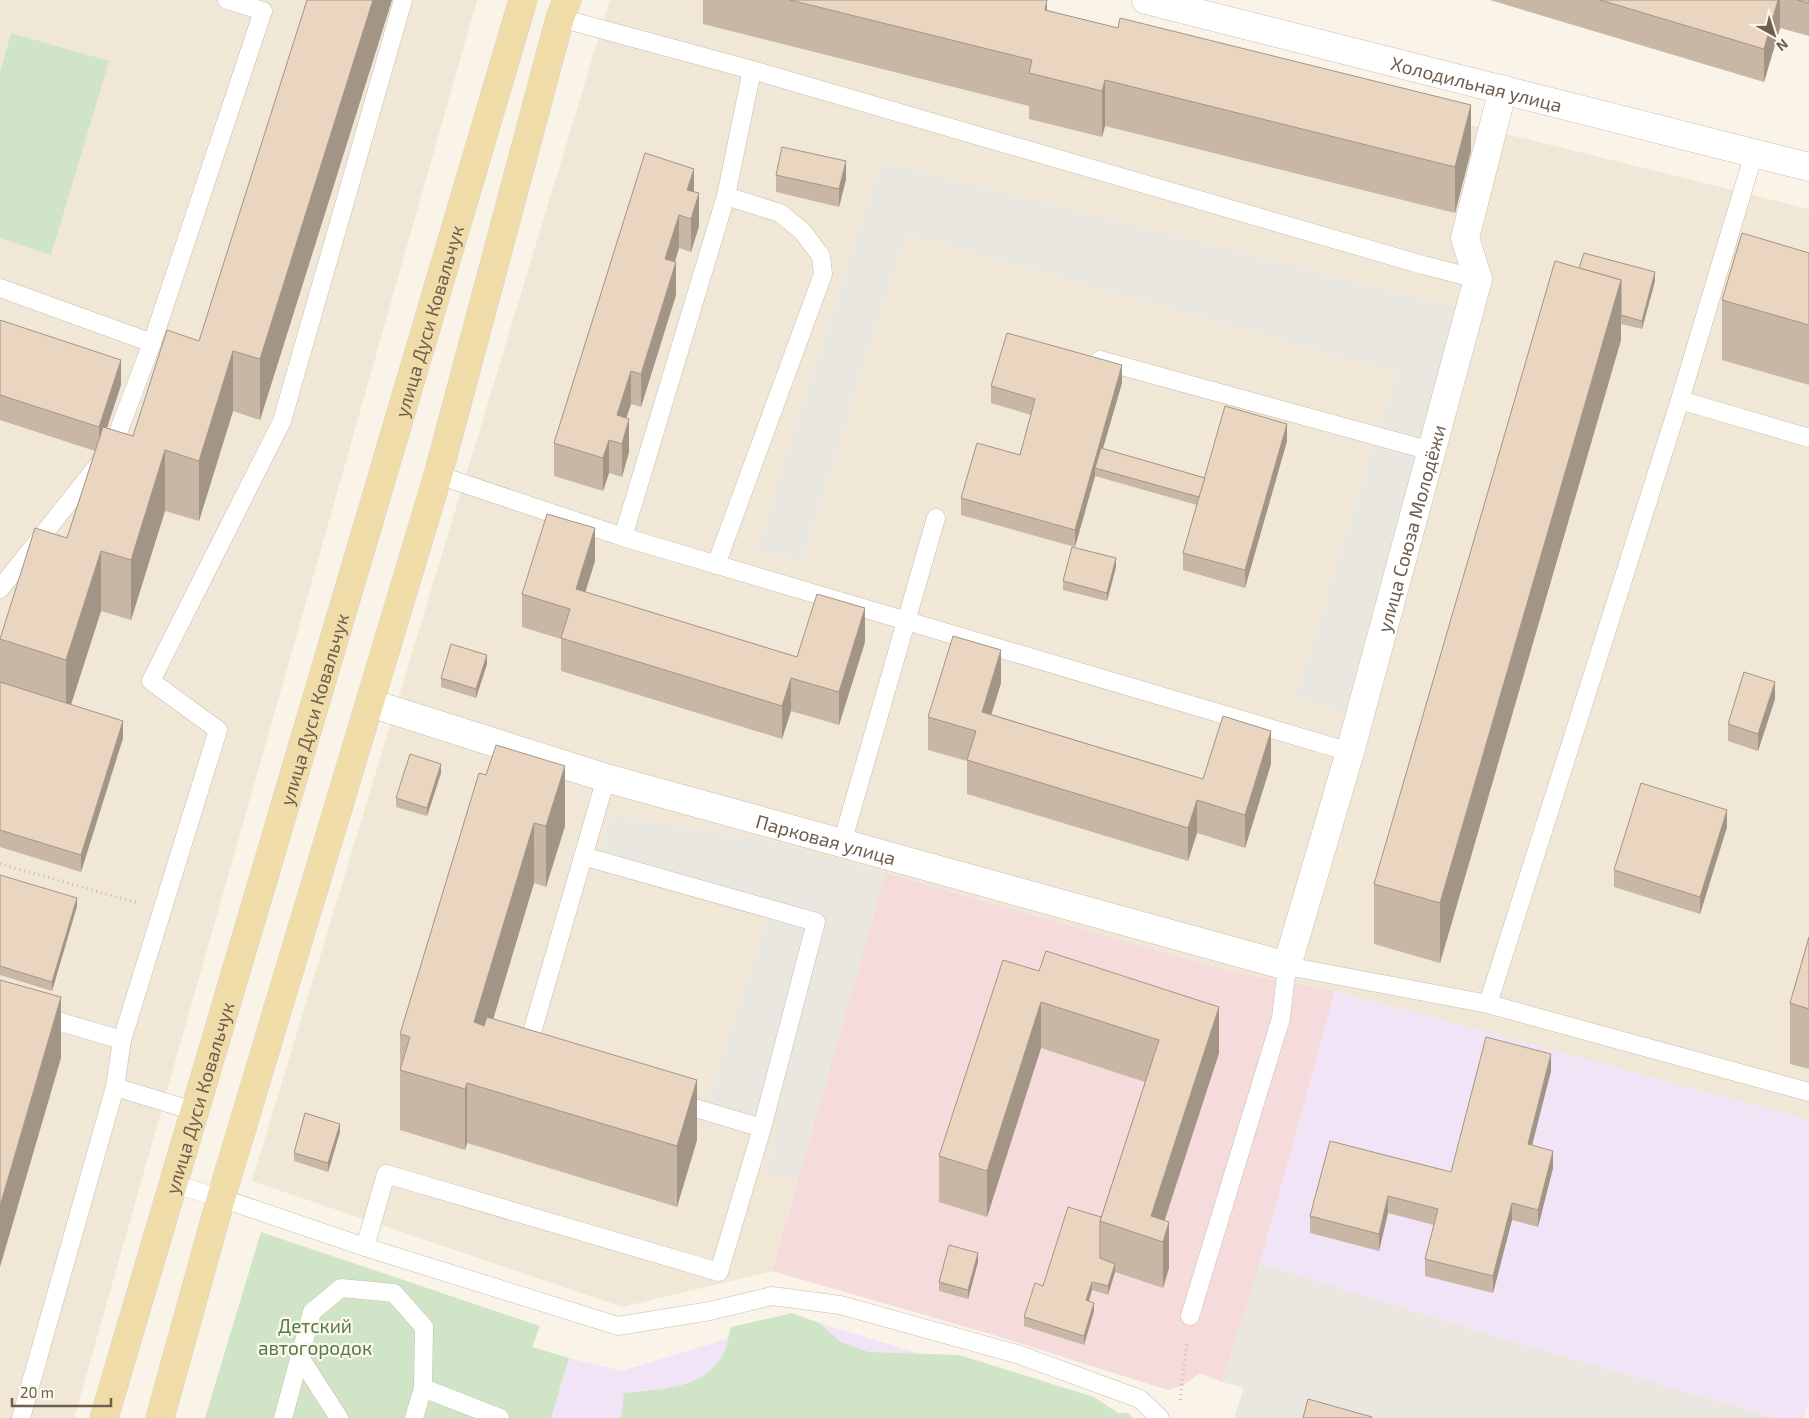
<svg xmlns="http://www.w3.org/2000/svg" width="1809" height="1418" viewBox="0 0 1809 1418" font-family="'Exo 2',sans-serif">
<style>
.residential{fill:#f0e7d6}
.industrial{fill:#eae6e0}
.education{fill:#f1e4f6}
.medical{fill:#f6dbdc}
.green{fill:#d0e5c7}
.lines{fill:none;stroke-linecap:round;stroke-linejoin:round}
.lane-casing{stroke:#c9bdae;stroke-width:19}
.street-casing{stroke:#c9bdae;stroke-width:29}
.primary-casing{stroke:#d7d2ce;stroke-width:29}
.path{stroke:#d0baa5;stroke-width:3;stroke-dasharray:1 4;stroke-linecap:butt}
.lane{stroke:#fff;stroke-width:18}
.street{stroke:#fff;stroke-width:28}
.primary{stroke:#efdca8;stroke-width:28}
.wall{fill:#c8b7a5}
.shaded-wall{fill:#a39586}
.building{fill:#e9d5c0;stroke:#a39586}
.labels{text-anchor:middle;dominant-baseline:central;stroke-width:4.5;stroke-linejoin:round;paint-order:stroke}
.street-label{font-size:19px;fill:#6f5e4f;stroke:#fdf8ed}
.park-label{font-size:19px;fill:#547a4b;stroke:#fdf8ed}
</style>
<rect width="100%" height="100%" fill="#f9f4e7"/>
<g class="residential">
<path d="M0,0h477l-403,1418h-74z"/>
<path d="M610,0h354l845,209v911l-474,-129 -102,-19 -347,-99 -114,398 -150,36 -370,-126z"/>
</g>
<g class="industrial">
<path d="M881,161l575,146 -112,405 -49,-14 101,-325 -490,-139 -104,328 -46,-12z"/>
<path d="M612,815l162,27 112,31 -87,306 -35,-5 14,-50 -71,-22 61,-184 -173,-49z"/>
<path d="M1260,1263l229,71 288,84h-543l10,-30 -22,-6z"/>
</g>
<g class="education">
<path d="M1335,991l474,129v279l-5,19h-27l-288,-84 -229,-71z"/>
<path d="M819,1323l299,90 3,5h-570l18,-60 53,13 153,-47z"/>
</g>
<path class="medical" d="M886,873l347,99 102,19 -75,272 -38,119 -22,-9 -18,13 -14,4 -181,-57 -215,-62z"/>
<g class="green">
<path d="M11,33l98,28 -58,194 -51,-17v-165z"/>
<path d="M261,1232l279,94 -8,21 37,11 -18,60h-346z"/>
<path d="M792,1313l27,10 22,19 27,10 91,3 135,42 24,16h10l5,5h-512l3,-25c36,-4 76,-3 98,-36 5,-8 6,-21 9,-30z"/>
</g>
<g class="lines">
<g class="lane-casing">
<g id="lane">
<path d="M560,18l192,52 671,195 55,14"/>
<path d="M0,288l152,55"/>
<path d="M1100,360l331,91"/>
<path d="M1680,400l129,38"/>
<path d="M438,475l185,62 727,215"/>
<path d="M623,537l103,-341 26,-126"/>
<path d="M716,565l107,-291 -2,-18 -19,-25 -22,-18 -54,-17"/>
<path d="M0,589l113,-143 39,-103 111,-332 -36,-11"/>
<path d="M842,843l94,-325"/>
<path d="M0,1004l122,36"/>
<path d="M1488,1004l192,-604 74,-247"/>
<path d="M526,1053l80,-275"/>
<path d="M115,1087l79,24"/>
<path d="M675,1102l87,26"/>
<path d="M173,1184l48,14 144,49 21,-73 333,98 43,-144 54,-206 -233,-66"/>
<path d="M365,1247l253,79 92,-15 62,-15 68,9 177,49 123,45 20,19"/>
<path d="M1190,1316l91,-298 6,-52 201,38 321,88"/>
<path d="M301,1359l38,59"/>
<path d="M21,1418l94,-331 7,-47 96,-310 -67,-49 131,-260 121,-421"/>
<path d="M283,1418l29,-106 29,-24 53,5 30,34 -1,61 77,30"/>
<path d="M414,1418l9,-30"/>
</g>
</g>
<g class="street-casing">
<g id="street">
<path id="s1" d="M1146,0l663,167"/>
<path id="s2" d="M370,703l236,75 681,188 63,-214 128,-473 -13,-41 38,-149"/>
</g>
</g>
<g class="primary-casing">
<g id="primary">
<path id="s3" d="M104,1418l419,-1418"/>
<path d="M160,1418l61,-220 217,-723 122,-457 7,-18"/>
</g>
</g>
<g class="path">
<path d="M0,864l138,39"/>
<path d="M1180,1400l7,-58"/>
</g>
<use href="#lane" class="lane"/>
<use href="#street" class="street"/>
<use href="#primary" class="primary"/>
</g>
<g class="wall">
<path d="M307,0h85l-132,420 -27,-9 -34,110 -34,-10 -34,109 -30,-9 -30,94 52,33 -42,134 -81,-25v-208l67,-101 28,-87 -95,-31v-100l121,65 -14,43 26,8 66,-95z"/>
<path d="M703,0h344v10l424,141 -16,62 -350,-87 -3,11 -73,-18v-13l-326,-82z"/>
<path d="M1490,0h319v36l-29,-8 -16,54z"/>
<path d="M645,153l49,39 5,34 -8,26 -12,-4 -4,14 1,33 -35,112 -10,-3 -5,14 3,34 -7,25 -13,-4 -6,18 -49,-15v-33z"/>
<path d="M776,175l70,4 -7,28 -63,-15z"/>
<path d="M1809,253v132l-87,-25v-60z"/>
<path d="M1579,268l76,13 -13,48 -21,-5v16l-181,623 -66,-19v-60z"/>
<path d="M1122,383l-19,66 102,29 82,-37 -42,147 -62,-18v-17l14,-48 -102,-29 -20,71 -114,-32v-17l59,-43 11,-40 -40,-12v-17z"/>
<path d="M595,561l-10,31 212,65 68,-15 -26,83 -48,-14 -9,28 -221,-68v-32l-39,-12v-33z"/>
<path d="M1116,567l-9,34 -44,-11v-9z"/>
<path d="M487,664l-11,34 -35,-11v-9z"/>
<path d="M1001,683l-10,31 212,65 68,-15 -26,84 -48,-15 -9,28 -221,-67v-33l-39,-11v-33z"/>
<path d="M1775,699l-17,52 -30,-10v-17z"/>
<path d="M441,773l-14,43 -31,-9v-9z"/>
<path d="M479,773l86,53 -19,61 -12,-4 -41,136 204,121 -20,67 -210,-64 -2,7 -65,-20v-96z"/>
<path d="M1727,827l-27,87 -86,-27v-17z"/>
<path d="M0,875l77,31 -25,85 -52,-16z"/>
<path d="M1809,937v132l-19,-5v-61z"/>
<path d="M1003,960l216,93 -54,167 4,48 -6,20 -48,-16 -7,23 -16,-5 -3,11 5,10 -10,34 -60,-19v-9l19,-31 58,-69 44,-135 -104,-34 -54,169 -48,-15v-46z"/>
<path d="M1551,1071l-19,74 21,23 -15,59 -26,-7 -19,73 -68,-17v-17l9,-34 -46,-12 -9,38 -69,-18v-17l141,-44z"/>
<path d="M340,1132l-12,40 -34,-11v-8z"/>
<path d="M978,1262l-10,37 -29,-8v-9z"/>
</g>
<g class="shaded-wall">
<path d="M373,0h19l-132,420v-61z"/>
<path d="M1047,0v45l-2,-35z"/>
<path d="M1778,0h2v28l-16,54v-33z"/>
<path d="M1105,80v46l-3,11v-46z"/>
<path d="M1471,105v46l-16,62v-46z"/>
<path d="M846,161v18l-7,28v-18z"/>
<path d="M694,169v33l-7,-12z"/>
<path d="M699,193v33l-8,26v-33z"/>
<path d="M679,215v33l-14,44v-33z"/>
<path d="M676,262v33l-35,112v-33z"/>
<path d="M1655,272v9l-13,48v-8z"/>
<path d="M1621,280v60l-181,623v-60z"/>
<path d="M233,351v60l-34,110v-60z"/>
<path d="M121,360v25l-22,67v-25z"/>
<path d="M1122,365v18l-25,85h-2v8l-20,71v-17z"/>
<path d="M631,371v33l-13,39 -1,-28z"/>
<path d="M629,419v33l-7,25v-33z"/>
<path d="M1287,424v17l-42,147v-18z"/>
<path d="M609,440v33l-6,18v-33z"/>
<path d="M165,450v61l-34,109v-60z"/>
<path d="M595,528v33l-19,61v-33z"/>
<path d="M101,551v60l-35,109v-60z"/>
<path d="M1116,558v9l-9,34v-8z"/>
<path d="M865,608v34l-26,83v-33z"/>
<path d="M1001,650v33l-19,62v-33z"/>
<path d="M487,655v9l-11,34v-9z"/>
<path d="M791,678v33l-9,28v-33z"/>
<path d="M1775,682v17l-17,52v-17z"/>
<path d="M123,721v17l-42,134v-17z"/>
<path d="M1271,731v33l-26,84v-33z"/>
<path d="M441,764v9l-14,43v-8z"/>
<path d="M565,766v60l-19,61v-61z"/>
<path d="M1197,800v33l-9,28v-33z"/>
<path d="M1727,810v17l-27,87v-17z"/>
<path d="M534,823v60l-60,200v-61z"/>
<path d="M77,898v8l-25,85v-9z"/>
<path d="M61,997v61l-61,209v-61z"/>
<path d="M1041,1002v46l-54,169v-46z"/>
<path d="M1219,1007v46l-61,187 -7,-24z"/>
<path d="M1551,1054v17l-23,90v-17z"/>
<path d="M697,1080v60l-20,67v-61z"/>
<path d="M467,1083v60l-2,7v-61z"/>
<path d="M340,1124v8l-12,40v-9z"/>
<path d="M1553,1151v17l-15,59v-17z"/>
<path d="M1388,1196v17l-9,38v-17z"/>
<path d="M1512,1203v17l-19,73v-17z"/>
<path d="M1169,1222v46l-6,20v-46z"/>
<path d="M978,1253v9l-10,37v-9z"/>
<path d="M1115,1264v8l-7,23v-9z"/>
<path d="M1092,1282v8l-6,19v-9z"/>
<path d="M1094,1303v8l-10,34v-9z"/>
</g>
<g class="building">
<path d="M307,0h66l-113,359 -27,-8 -34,110 -34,-11 -34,110 -30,-9 -35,109 -66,-21 35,-111 32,10 36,-111 30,9 34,-106 32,11z"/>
<path d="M790,0h257l-2,10 73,18 2,-10 351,87 -16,62 -350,-87 -3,11 -73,-18 3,-13z"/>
<path d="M1600,0h178l-14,49z"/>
<path d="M1797,0h12v3z"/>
<path d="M782,147l64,14 -7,28 -63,-14z"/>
<path d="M645,153l49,16 -7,21 12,3 -8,26 -12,-4 -14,44 11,3 -35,112 -10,-3 -14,44 12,4 -7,25 -13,-4 -6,18 -49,-15z"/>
<path d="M1742,233l67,20v72l-87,-25z"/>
<path d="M1584,253l71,19 -13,49 -21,-6v-35l-42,-12z"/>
<path d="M1555,261l66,19 -181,623 -66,-19z"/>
<path d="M0,320l121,40 -22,67 -99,-32z"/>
<path d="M1007,333l115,32 -47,165 -114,-32 16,-55 43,12 15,-56 -44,-13z"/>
<path d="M1225,406l62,18 -42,146 -62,-17z"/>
<path d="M1101,448l104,30 -6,19 -104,-29z"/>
<path d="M547,514l48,14 -19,61 221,68 20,-63 48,14 -26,84 -48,-14 -9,28 -221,-68 9,-29 -48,-15z"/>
<path d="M1072,547l44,11 -9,35 -44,-12z"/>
<path d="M953,636l48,14 -19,62 221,67 20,-63 48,15 -26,84 -48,-15 -9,28 -221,-68 9,-29 -48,-14z"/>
<path d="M451,644l36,11 -11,34 -35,-11z"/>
<path d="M1744,672l31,10 -17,52 -30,-10z"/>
<path d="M0,682l123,39 -42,134 -81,-25z"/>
<path d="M496,745l69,21 -19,60 -12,-3 -60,199 10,4 3,-9 210,63 -20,66 -210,-63 -2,6 -65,-19 10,-33 -10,-3 79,-261 7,2z"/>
<path d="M410,754l31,10 -14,44 -31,-10z"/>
<path d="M1641,783l86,27 -27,87 -86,-27z"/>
<path d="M0,875l77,23 -25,84 -52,-16z"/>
<path d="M1809,937v72l-19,-6z"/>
<path d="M1046,951l173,56 -68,209 18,6 -6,20 -63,-21 59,-181 -118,-38 -54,169 -48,-15 64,-196 36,11z"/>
<path d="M0,980l61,17 -61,209z"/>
<path d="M1486,1037l65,17 -23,90 25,7 -15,59 -26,-7 -19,73 -68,-17 13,-50 -50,-13 -9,38 -69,-18 20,-75 121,31z"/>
<path d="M305,1113l35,11 -12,39 -34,-10z"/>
<path d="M1068,1207l33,10 -1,4v37l15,6 -7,22 -16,-4 -6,18 8,3 -10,33 -60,-19 11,-34 8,3z"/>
<path d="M949,1245l29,8 -10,37 -29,-8z"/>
<path d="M1308,1399l64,18v1h-69z"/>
</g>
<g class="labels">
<g class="street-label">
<text stroke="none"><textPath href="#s1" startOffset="341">Холодильная улица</textPath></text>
<text stroke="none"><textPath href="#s3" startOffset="1144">улица Дуси Ковальчук</textPath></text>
<text stroke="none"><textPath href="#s2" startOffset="1409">улица Союза Молодёжи</textPath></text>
<text stroke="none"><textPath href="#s3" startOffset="739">улица Дуси Ковальчук</textPath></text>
<text stroke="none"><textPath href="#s2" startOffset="476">Парковая улица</textPath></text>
<text stroke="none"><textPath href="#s3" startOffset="334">улица Дуси Ковальчук</textPath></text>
</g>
<g class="park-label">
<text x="315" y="1325">Детский<tspan x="315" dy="22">автогородок</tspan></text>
</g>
</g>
<g transform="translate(1774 35) rotate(141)" stroke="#fdf8ed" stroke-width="4" paint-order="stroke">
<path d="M0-4L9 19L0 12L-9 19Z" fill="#6f5e4f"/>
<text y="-8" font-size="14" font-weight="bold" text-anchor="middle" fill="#6f5e4f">N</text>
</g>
<path d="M12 1398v8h99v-8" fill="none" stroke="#6f5e4f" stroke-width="2.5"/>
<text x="20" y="1398" font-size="15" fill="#6f5e4f" stroke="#fdf8ed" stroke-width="4" paint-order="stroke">20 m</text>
</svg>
